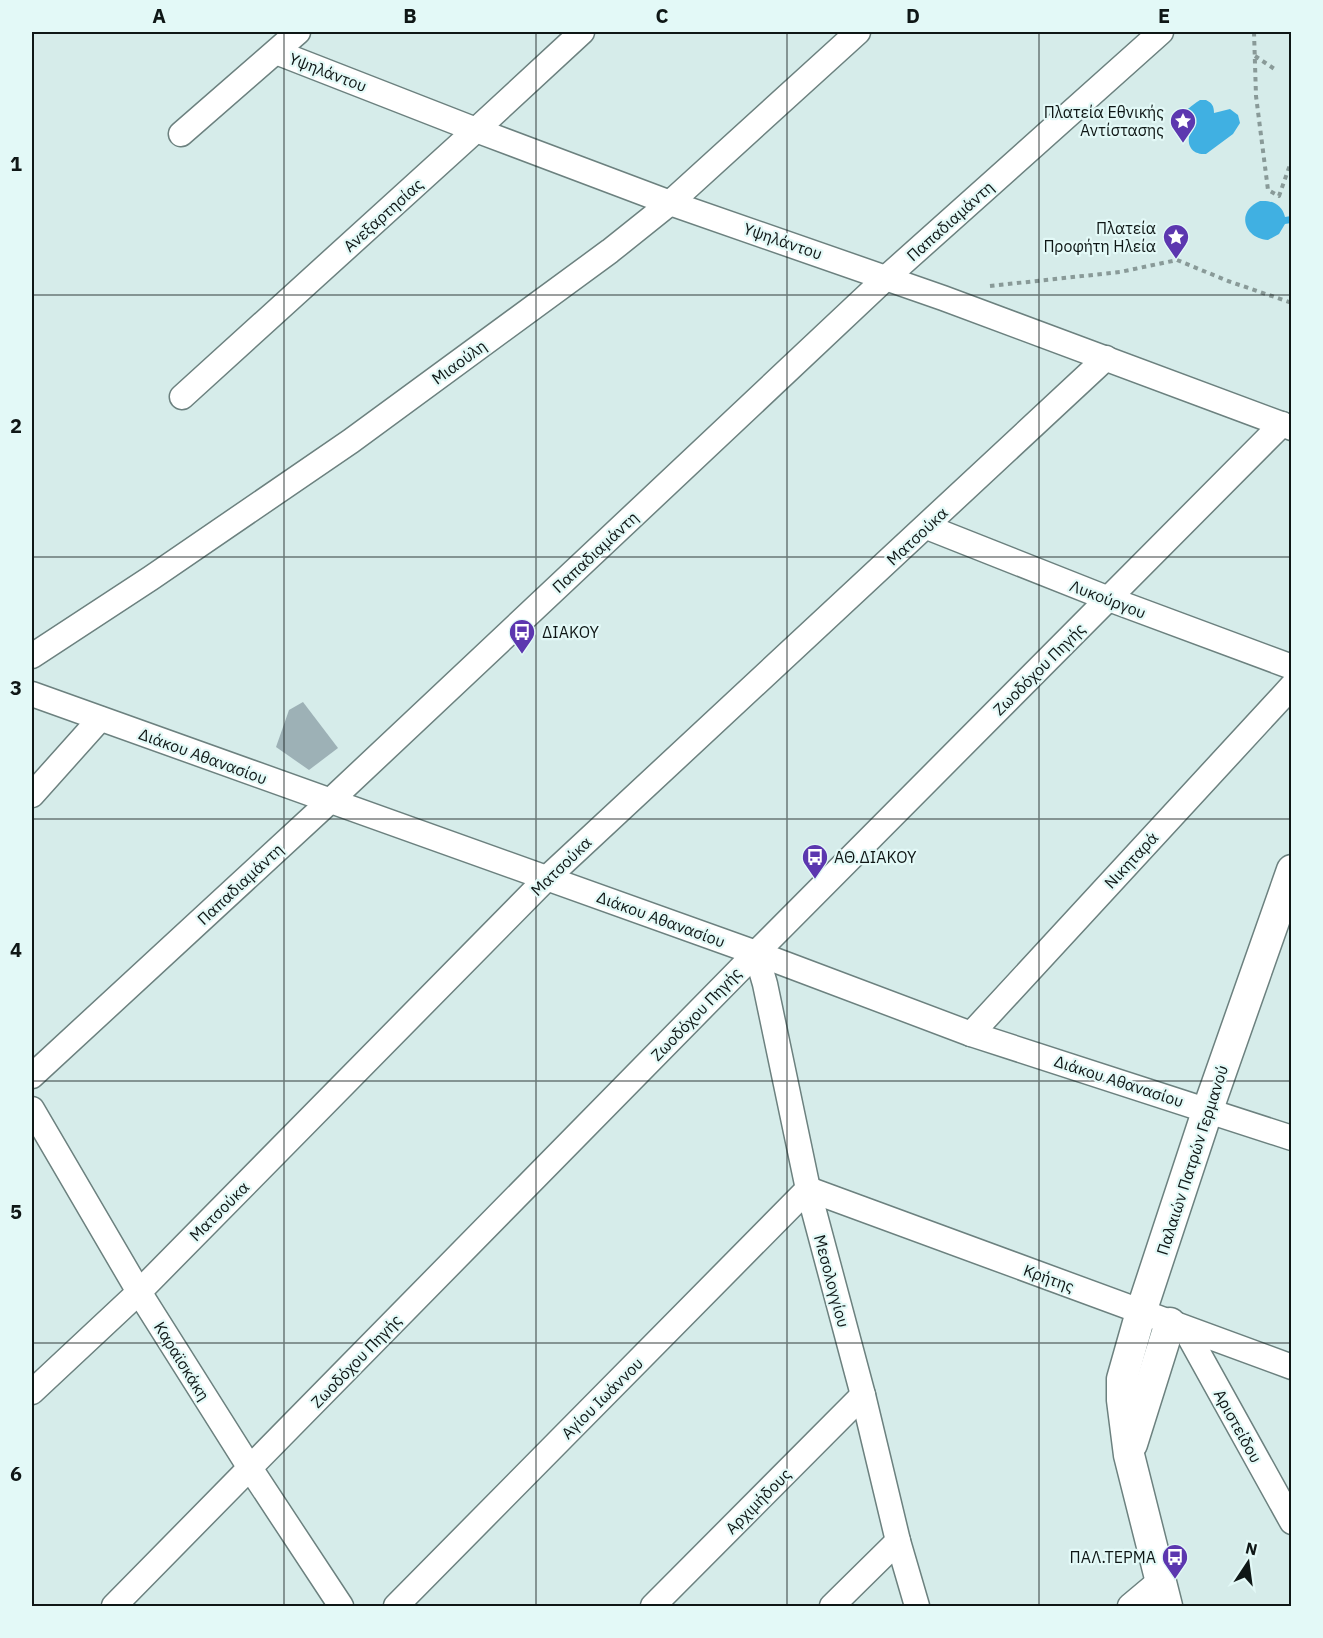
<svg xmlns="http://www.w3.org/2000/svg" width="1323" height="1638" viewBox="0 0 1323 1638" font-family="'IBM Plex Sans',sans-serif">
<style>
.water{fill:#40b0e2}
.building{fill:#9db1b6}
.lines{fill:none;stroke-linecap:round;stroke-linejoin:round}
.minor-casing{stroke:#6c817f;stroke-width:27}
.tertiary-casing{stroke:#6c817f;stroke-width:33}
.path{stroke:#899a98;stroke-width:4;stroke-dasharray:4.5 4.5;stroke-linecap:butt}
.minor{stroke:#fff;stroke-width:24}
.tertiary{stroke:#fff;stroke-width:30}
.grid{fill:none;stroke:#0f1716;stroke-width:1.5;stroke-opacity:0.55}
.labels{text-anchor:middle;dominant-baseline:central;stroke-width:4.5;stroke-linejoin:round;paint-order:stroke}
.street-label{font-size:16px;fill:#0f1716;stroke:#e3f9f7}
.poi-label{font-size:16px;fill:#0f1716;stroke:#e3f9f7;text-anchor:end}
.neatline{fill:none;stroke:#0f1716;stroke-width:2}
.grid-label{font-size:20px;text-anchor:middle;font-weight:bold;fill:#0f1716}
</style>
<rect width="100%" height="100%" fill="#d6ecea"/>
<g class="water">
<path d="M1200,100h6c6,3 8,6 8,13l16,-4 8,6 2,8 -7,11 -27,20c-14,1 -20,-9 -16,-21 -28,-5 -1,-26 10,-33z"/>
<path d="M1260,201c13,-1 22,4 25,16l6,-1v7l-6,1 -6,10 -11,6c-25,-2 -32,-29 -8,-39z"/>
</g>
<path class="building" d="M303,702l35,46 -29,22 -33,-23 13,-37z"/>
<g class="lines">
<g class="minor-casing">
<g id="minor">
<path d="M276,52l200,78 194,73 273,95 349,130"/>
<path d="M181,134l117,-102"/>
<path d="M182,397l294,-267 106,-98"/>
<path d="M927,527l182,72 183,68"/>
<path d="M32,656l119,-78 200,-137 259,-190 60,-48 188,-171"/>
<path d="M32,694l724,259 215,81 321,104"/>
<path d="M32,795l68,-76"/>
<path d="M756,953l9,31 43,205 55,206 35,146 19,65"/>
<path d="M971,1034l321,-348"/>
<path d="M32,1076l298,-275 557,-524 274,-245"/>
<path d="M32,1109l107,183 111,176 91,138"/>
<path d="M808,1189l484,178"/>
<path d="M1185,1329l107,193"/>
<path d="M32,1392l107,-100 408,-414 559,-520"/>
<path d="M114,1606l642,-653 526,-529"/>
<path d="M396,1606l412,-417"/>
<path d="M653,1606l210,-211"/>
<path d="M832,1606l66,-65"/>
<path d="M1130,1606l31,-26"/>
</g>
</g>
<g class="tertiary-casing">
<g id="tertiary">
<path d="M1132,1444l38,-121"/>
<path d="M1167,1606l-38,-151 -7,-55v-21l19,-67 67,-203 84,-239"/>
</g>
</g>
<g class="path">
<path d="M1254,32l2,64 12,94 11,6 13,-37"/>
<path d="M1255,56l21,14"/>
<path d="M990,286l130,-14 57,-12 51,21 64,22"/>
</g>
<use href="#minor" class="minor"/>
<use href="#tertiary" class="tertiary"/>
</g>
<path class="grid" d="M284,32v1574M536,32v1574M787,32v1574M1039,32v1574M32,295h1260M32,557h1260M32,819h1260M32,1081h1260M32,1343h1260"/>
<defs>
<g id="sight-pin" transform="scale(1.35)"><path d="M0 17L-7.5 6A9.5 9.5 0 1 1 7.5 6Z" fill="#5c37af" stroke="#e3f9f7"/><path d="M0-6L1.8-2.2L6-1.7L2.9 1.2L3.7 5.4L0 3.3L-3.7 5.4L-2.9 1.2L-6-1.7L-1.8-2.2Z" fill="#fff"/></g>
<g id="bus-pin" transform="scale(1.35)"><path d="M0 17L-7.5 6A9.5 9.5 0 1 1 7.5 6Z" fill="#5c37af" stroke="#e3f9f7"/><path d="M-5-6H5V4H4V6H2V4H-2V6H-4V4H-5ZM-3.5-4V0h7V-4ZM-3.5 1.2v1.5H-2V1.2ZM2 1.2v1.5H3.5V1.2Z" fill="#fff"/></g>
</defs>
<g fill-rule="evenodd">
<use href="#sight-pin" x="1183" y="121"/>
<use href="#sight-pin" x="1176" y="237"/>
<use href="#bus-pin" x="522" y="632"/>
<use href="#bus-pin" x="815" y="857"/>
<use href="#bus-pin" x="1175" y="1557"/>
</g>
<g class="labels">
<g class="street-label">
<text transform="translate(328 72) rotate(21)">Υψηλάντου</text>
<text transform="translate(383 215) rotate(-42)">Ανεξαρτησίας</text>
<text transform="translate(950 221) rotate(-42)">Παπαδιαμάντη</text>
<text transform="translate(783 241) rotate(19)">Υψηλάντου</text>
<text transform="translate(459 362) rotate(-36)">Μιαούλη</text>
<text transform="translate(917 536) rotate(-43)">Ματσούκα</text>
<text transform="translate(595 552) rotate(-43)">Παπαδιαμάντη</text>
<text transform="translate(1108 599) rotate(21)">Λυκούργου</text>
<text transform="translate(1039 669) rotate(-45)">Ζωοδόχου Πηγής</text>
<text transform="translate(203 756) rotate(20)">Διάκου Αθανασίου</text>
<text transform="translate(1131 860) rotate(-47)">Νικηταρά</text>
<text transform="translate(561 866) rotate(-44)">Ματσούκα</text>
<text transform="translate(240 884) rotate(-43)">Παπαδιαμάντη</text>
<text transform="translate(661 919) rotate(20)">Διάκου Αθανασίου</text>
<text transform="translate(696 1014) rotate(-46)">Ζωοδόχου Πηγής</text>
<text transform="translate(1119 1081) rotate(18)">Διάκου Αθανασίου</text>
<text transform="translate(1192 1160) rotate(-72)">Παλαιών Πατρών Γερμανού</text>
<text transform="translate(219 1211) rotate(-45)">Ματσούκα</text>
<text transform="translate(1049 1278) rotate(20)">Κρήτης</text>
<text transform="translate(832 1281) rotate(75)">Μεσολογγίου</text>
<text transform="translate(182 1361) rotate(58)">Καραϊσκάκη</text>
<text transform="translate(356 1361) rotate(-46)">Ζωοδόχου Πηγής</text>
<text transform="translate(602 1398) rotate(-45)">Αγίου Ιωάννου</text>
<text transform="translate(1238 1426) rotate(61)">Αριστείδου</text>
<text transform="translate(758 1501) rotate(-45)">Αρχιμήδους</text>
</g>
<g class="poi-label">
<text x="1164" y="112">Πλατεία Εθνικής<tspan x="1164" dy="18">Αντίστασης</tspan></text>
<text x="1156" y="228">Πλατεία<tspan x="1156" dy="18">Προφήτη Ηλεία</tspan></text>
<text x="542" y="632" text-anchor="start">ΔΙΑΚΟΥ</text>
<text x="834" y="857" text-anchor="start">ΑΘ.ΔΙΑΚΟΥ</text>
<text x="1156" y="1557">ΠΑΛ.ΤΕΡΜΑ</text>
</g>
</g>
<rect width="1323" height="1638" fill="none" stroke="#e3f9f7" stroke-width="66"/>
<g transform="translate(1248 1563) rotate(13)" stroke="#e3f9f7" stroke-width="4.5" paint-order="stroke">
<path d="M0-4.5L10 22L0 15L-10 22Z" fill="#0f1716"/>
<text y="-9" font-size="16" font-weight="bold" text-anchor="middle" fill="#0f1716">N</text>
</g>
<rect x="33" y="33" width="1257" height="1572" class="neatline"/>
<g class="grid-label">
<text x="159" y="23">A</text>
<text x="410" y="23">B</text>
<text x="662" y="23">C</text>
<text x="913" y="23">D</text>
<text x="1164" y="23">E</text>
<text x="16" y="171">1</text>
<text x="16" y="433">2</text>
<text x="16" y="695">3</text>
<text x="16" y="957">4</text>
<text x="16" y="1219">5</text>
<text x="16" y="1481">6</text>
</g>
</svg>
